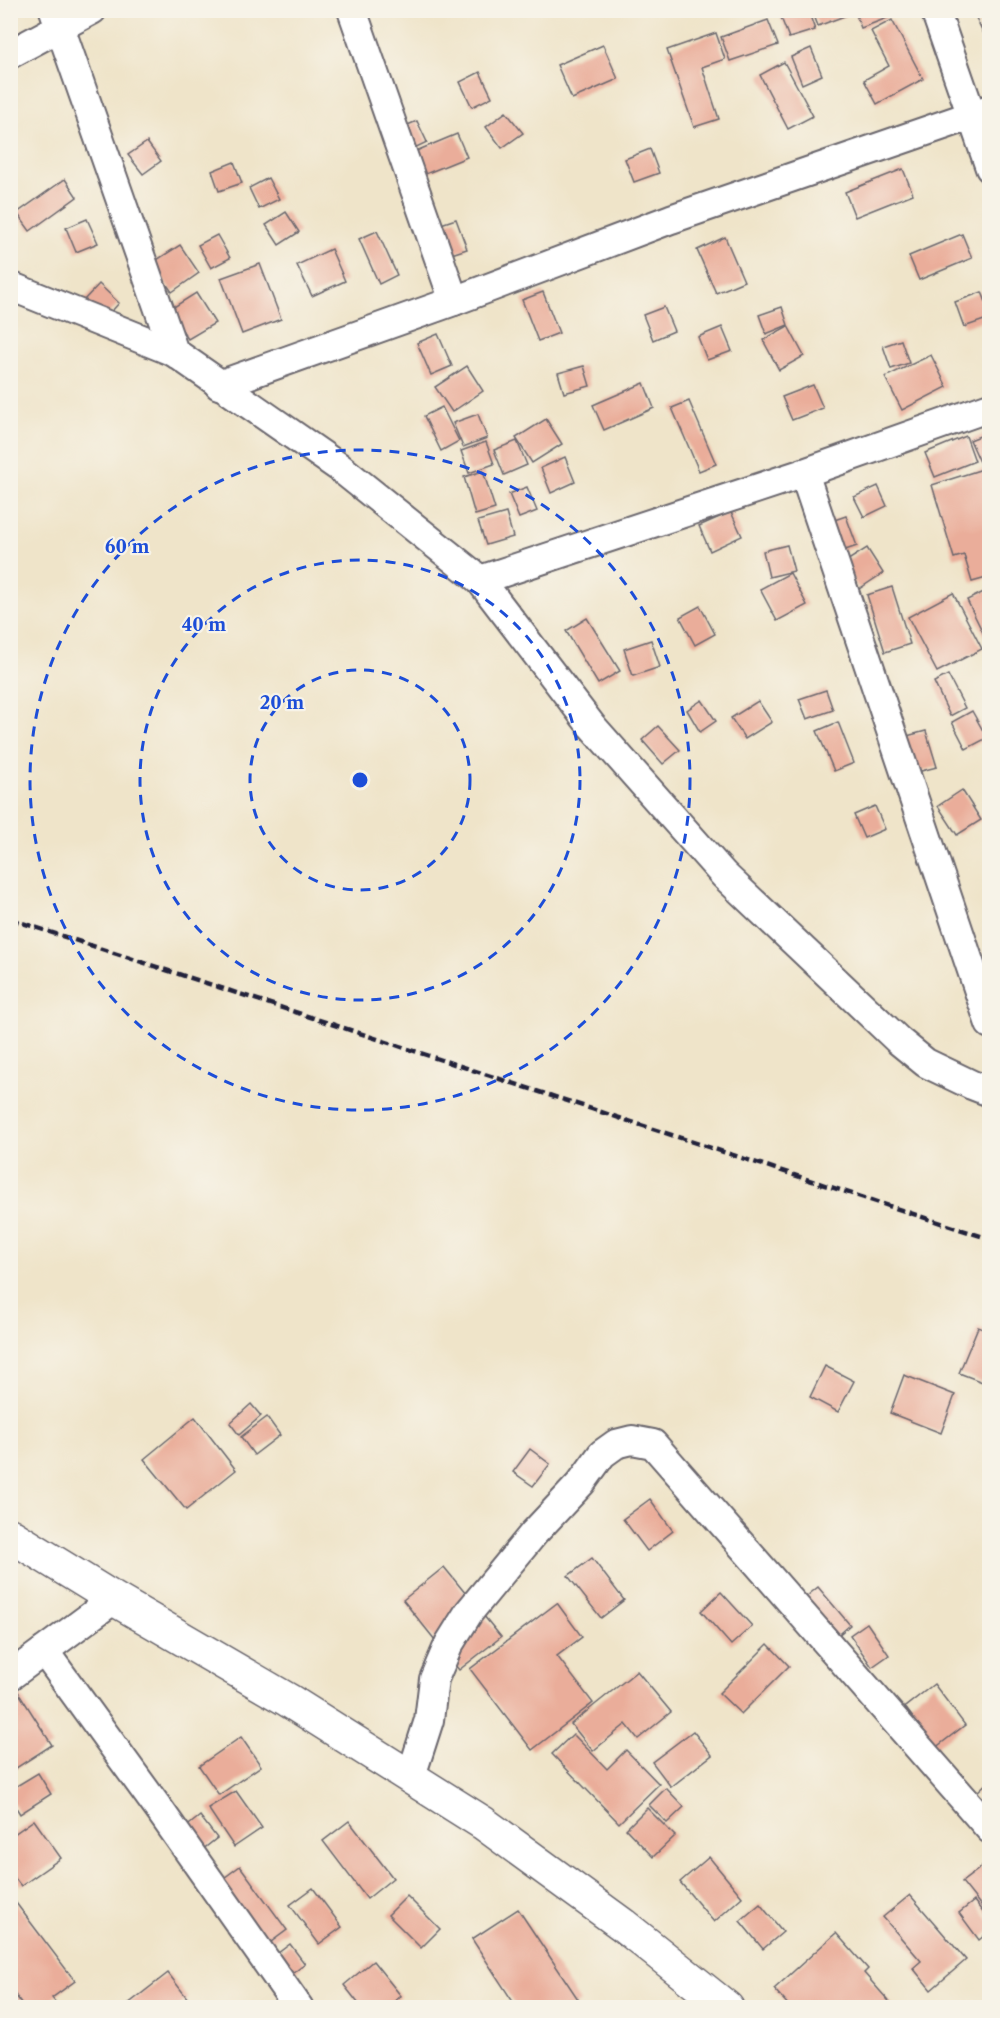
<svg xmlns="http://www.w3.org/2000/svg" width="1000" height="2018" viewBox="0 0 1000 2018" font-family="'Libre Caslon Text',serif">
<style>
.building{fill:#eaad9a}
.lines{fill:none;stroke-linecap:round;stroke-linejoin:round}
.minor-casing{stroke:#6a666d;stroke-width:32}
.secondary-casing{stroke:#6a666d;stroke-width:36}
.minor{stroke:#fff;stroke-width:28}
.secondary{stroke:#fff;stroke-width:33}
.rail{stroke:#22223b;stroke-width:4.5;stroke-dasharray:9 4.5;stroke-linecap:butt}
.ring{fill:none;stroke:#1d4ed8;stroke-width:3;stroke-dasharray:10 8}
.centre{fill:#1d4ed8;stroke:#f7f3e8;stroke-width:3}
.ring-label{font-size:18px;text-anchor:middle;font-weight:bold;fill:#1d4ed8;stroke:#f7f3e8;stroke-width:4.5;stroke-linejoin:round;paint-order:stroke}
</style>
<rect width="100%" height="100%" fill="#f7f3e8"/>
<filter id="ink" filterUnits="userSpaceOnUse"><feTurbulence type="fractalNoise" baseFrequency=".0167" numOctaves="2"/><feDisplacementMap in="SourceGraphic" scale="12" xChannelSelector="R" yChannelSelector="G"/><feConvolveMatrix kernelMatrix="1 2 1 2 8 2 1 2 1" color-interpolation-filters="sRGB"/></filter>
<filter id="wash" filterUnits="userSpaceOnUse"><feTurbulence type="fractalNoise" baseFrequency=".008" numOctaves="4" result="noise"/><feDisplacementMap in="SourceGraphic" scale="24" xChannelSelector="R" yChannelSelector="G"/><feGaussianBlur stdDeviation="1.35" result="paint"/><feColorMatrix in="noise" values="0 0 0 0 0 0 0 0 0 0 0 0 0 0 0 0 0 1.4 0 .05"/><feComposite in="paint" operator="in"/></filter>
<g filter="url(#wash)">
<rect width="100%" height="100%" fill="#efe4c9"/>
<g id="blocks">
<g class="building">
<path d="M792,10h16l7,20 -26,8 -9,-23z"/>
<path d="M812,10h82l1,5 -34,13 -6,-16 -37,14z"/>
<path d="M990,12v34l-14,-28z"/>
<path d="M768,20l10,25 -48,16 -9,-24z"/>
<path d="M892,20l31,59 -46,25 -13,-24 25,-14 -18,-35z"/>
<path d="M716,33l9,26 -23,8 17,52 -25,8 -27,-77z"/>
<path d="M603,45l15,34 -46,20 -15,-34z"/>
<path d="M811,48l11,27 -20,9 -11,-27z"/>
<path d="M784,62l29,54 -25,13 -28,-54z"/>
<path d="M480,72l12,25 -20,10 -12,-25z"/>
<path d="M506,112l17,21 -21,15 -16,-21z"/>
<path d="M417,121l10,21 -21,10 -10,-22z"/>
<path d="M457,134l10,23 -49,20 -9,-23z"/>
<path d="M147,142l14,19 -18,13 -15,-19z"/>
<path d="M650,149l9,24 -25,9 -9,-23z"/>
<path d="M234,162l8,21 -23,8 -7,-20z"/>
<path d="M903,169l10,25 -58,23 -10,-25z"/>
<path d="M268,178l11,21 -20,10 -10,-21z"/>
<path d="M65,179l12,18 -47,34 -13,-18z"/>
<path d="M286,212l13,20 -20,13 -13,-20z"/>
<path d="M87,219l11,24 -22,9 -10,-24z"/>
<path d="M456,219l11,30 -28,9 -10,-30z"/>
<path d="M377,231l20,44 -18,9 -20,-45z"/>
<path d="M962,234l10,24 -53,22 -10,-24z"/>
<path d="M217,235l13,23 -19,10 -13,-23z"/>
<path d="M725,237l19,44 -28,12 -19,-43z"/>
<path d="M180,245l19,28 -27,19 -20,-29z"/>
<path d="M331,249l14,32 -33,15 -15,-31z"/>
<path d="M260,264l21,55 -39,15 -21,-56z"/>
<path d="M99,284l20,19 -15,17 -21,-19z"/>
<path d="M543,292l16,41 -21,8 -16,-41z"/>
<path d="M982,292l8,20v6l-26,9 -9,-25z"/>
<path d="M196,293l19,30 -27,16 -19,-29z"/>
<path d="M664,307l10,24 -21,9 -10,-25z"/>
<path d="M782,307l6,18 -22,9 -7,-19z"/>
<path d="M788,326l16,30 -25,14 -16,-30z"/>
<path d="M722,327l10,24 -25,9 -9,-23z"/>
<path d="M438,334l14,32 -21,9 -14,-32z"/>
<path d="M901,340l8,23 -18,6 -8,-23z"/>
<path d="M931,355l16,32 -45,23 -17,-33z"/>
<path d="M467,366l16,25 -31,21 -17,-25z"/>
<path d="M584,366l6,20 -26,7 -6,-20z"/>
<path d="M644,383l10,25 -50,22 -11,-25z"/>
<path d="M813,385l10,23 -31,12 -10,-23z"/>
<path d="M689,401l27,63 -17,7 -27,-63z"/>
<path d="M442,407l17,34 -18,10 -17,-35z"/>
<path d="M478,414l9,24 -24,9 -10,-24z"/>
<path d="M546,419l16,25 -30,19 -16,-25z"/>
<path d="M990,432v29l-9,3 -11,-24z"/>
<path d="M966,436l9,25 -40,16 -10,-24z"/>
<path d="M517,441l10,24 -23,10 -10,-25z"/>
<path d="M486,442l8,22 -25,9 -8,-22z"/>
<path d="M565,457l10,25 -24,11 -10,-25z"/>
<path d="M986,468l4,10v99l-18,5 -8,-27 -10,3 -22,-73z"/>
<path d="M483,471l12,38 -20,6 -11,-38z"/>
<path d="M878,486l9,20 -23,11 -10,-20z"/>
<path d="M527,487l10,24 -18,7 -10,-24z"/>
<path d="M731,512l11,24 -32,15 -11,-25z"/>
<path d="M506,513l7,24 -27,8 -8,-24z"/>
<path d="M846,516l11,30 -23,8 -11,-30z"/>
<path d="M787,545l7,26 -25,6 -6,-26z"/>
<path d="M867,548l16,25 -24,16 -17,-25z"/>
<path d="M790,573l17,32 -30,16 -17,-32z"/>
<path d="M892,587l18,57 -25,8 -18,-57z"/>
<path d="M990,589v58l-23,-47z"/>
<path d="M953,593l29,56 -45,23 -29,-55z"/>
<path d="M700,606l15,28 -20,11 -15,-28z"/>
<path d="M587,618l33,53 -22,13 -32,-53z"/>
<path d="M651,640l9,27 -27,9 -9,-27z"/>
<path d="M948,675l17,33 -15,8 -16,-34z"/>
<path d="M826,690l7,20 -26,9 -8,-20z"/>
<path d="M702,700l14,21 -16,11 -13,-22z"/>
<path d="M758,701l14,21 -27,17 -14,-21z"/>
<path d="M972,711l15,27 -21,11 -14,-27z"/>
<path d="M838,722l16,41 -20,8 -17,-40z"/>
<path d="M658,726l22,24 -17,14 -21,-24z"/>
<path d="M926,731l11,36 -24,6 -10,-36z"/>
<path d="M962,790l19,30 -24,15 -19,-29z"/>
<path d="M875,806l10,23 -21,9 -10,-23z"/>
<path d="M978,1327l12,5v53l-31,-12z"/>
<path d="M825,1366l29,15 -16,31 -28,-15z"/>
<path d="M904,1375l51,20 -14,38 -51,-20z"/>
<path d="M251,1404l10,12 -22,19 -9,-12z"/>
<path d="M195,1417l41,53 -50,40 -42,-51z"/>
<path d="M267,1417l13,18 -26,20 -13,-18z"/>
<path d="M530,1449l20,15 -17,22 -20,-14z"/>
<path d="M650,1499l23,32 -26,20 -24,-32z"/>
<path d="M592,1558l32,42 -23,18 -33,-42z"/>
<path d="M444,1567l57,70 -42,33 -56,-70z"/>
<path d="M818,1587l32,38 -16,14 -32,-39z"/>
<path d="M721,1592l31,34 -21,19 -30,-34z"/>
<path d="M557,1603l25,34 -25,19 36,47 -61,47 -62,-81z"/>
<path d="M867,1623l22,32 -17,12 -22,-32z"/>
<path d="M768,1644l21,22 -48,48 -22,-21z"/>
<path d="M637,1671l34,41 -33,27 -12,-15 -33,27 -22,-27z"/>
<path d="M934,1684l31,41 -30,23 -30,-41z"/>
<path d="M17,1690l35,55 -42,27v-78z"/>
<path d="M693,1731l19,24 -41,32 -19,-25z"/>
<path d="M573,1734l34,35 19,-19 33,34 -40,39 -67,-69z"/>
<path d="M241,1737l20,29 -42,29 -20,-29z"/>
<path d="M38,1773l13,21 -31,20 -10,-16v-8z"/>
<path d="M990,1780v27l-14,-14z"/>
<path d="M666,1788l18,19 -17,16 -18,-18z"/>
<path d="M236,1791l26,37 -28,19 -26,-39z"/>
<path d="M647,1808l28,28 -22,21 -27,-28z"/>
<path d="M200,1816l17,22 -25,20 -17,-22z"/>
<path d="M34,1820l27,38 -40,28 -11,-14v-35z"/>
<path d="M349,1821l44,57 -26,21 -44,-58z"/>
<path d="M709,1857l33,40 -28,25 -34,-40z"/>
<path d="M240,1866l47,64 -24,18 -47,-64z"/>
<path d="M983,1866l7,8v43l-28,-35z"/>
<path d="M313,1888l29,39 -23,17 -29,-39z"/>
<path d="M910,1895l56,65 -35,30 -18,-22 8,-7 -38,-44z"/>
<path d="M407,1896l33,33 -19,19 -33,-33z"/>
<path d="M13,1899l62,82 -23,17 8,10h-35l-15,-20v-87z"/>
<path d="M974,1901l16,20v10l-11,9 -20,-27z"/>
<path d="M760,1904l23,28 -20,17 -23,-28z"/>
<path d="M518,1909l62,93 -9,6h-54l-45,-69z"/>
<path d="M836,1933l32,36 -4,4 31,35h-104l-17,-19z"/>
<path d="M290,1944l15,20 -21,16 -15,-20z"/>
<path d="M373,1961l28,35 -14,12h-25l-18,-23z"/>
<path d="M168,1973l20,26 -12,9h-53z"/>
</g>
</g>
</g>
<g filter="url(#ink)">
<use href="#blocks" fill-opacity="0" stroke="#6a666d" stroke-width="1.5"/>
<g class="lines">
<g class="minor-casing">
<g id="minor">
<path d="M54,10l120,342"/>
<path d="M352,10l102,291"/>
<path d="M935,10l55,158"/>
<path d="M10,54l82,-44"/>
<path d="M10,286l164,66 165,115 141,113 111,145 133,150 175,166 27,22 46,22 18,7"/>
<path d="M219,385l235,-84 217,-82 319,-110"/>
<path d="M804,473l186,551"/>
<path d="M480,580l324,-107 186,-66"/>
<path d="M44,1651l117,161 138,196"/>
<path d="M10,1676l104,-77"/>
<path d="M411,1776l18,-56 5,-41 15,-35 20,-32 65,-79 47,-50 21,-29 14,-10 16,-4 21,4 337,385"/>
</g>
</g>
<g class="secondary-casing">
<path id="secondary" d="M10,1535l104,64 174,101 195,123 140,102 104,83"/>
</g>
<use href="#minor" class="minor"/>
<use href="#secondary" class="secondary"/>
<path class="rail" d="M10,919l980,320"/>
</g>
</g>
<g class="ring">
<circle cx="360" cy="780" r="110"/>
<circle cx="360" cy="780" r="220"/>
<circle cx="360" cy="780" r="330"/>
</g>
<circle cx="360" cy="780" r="9" class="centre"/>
<g class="ring-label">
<text x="127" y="553">60 m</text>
<text x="204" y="631">40 m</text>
<text x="282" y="709">20 m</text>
</g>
<rect width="1000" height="2018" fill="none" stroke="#f7f3e8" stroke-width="36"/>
</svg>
